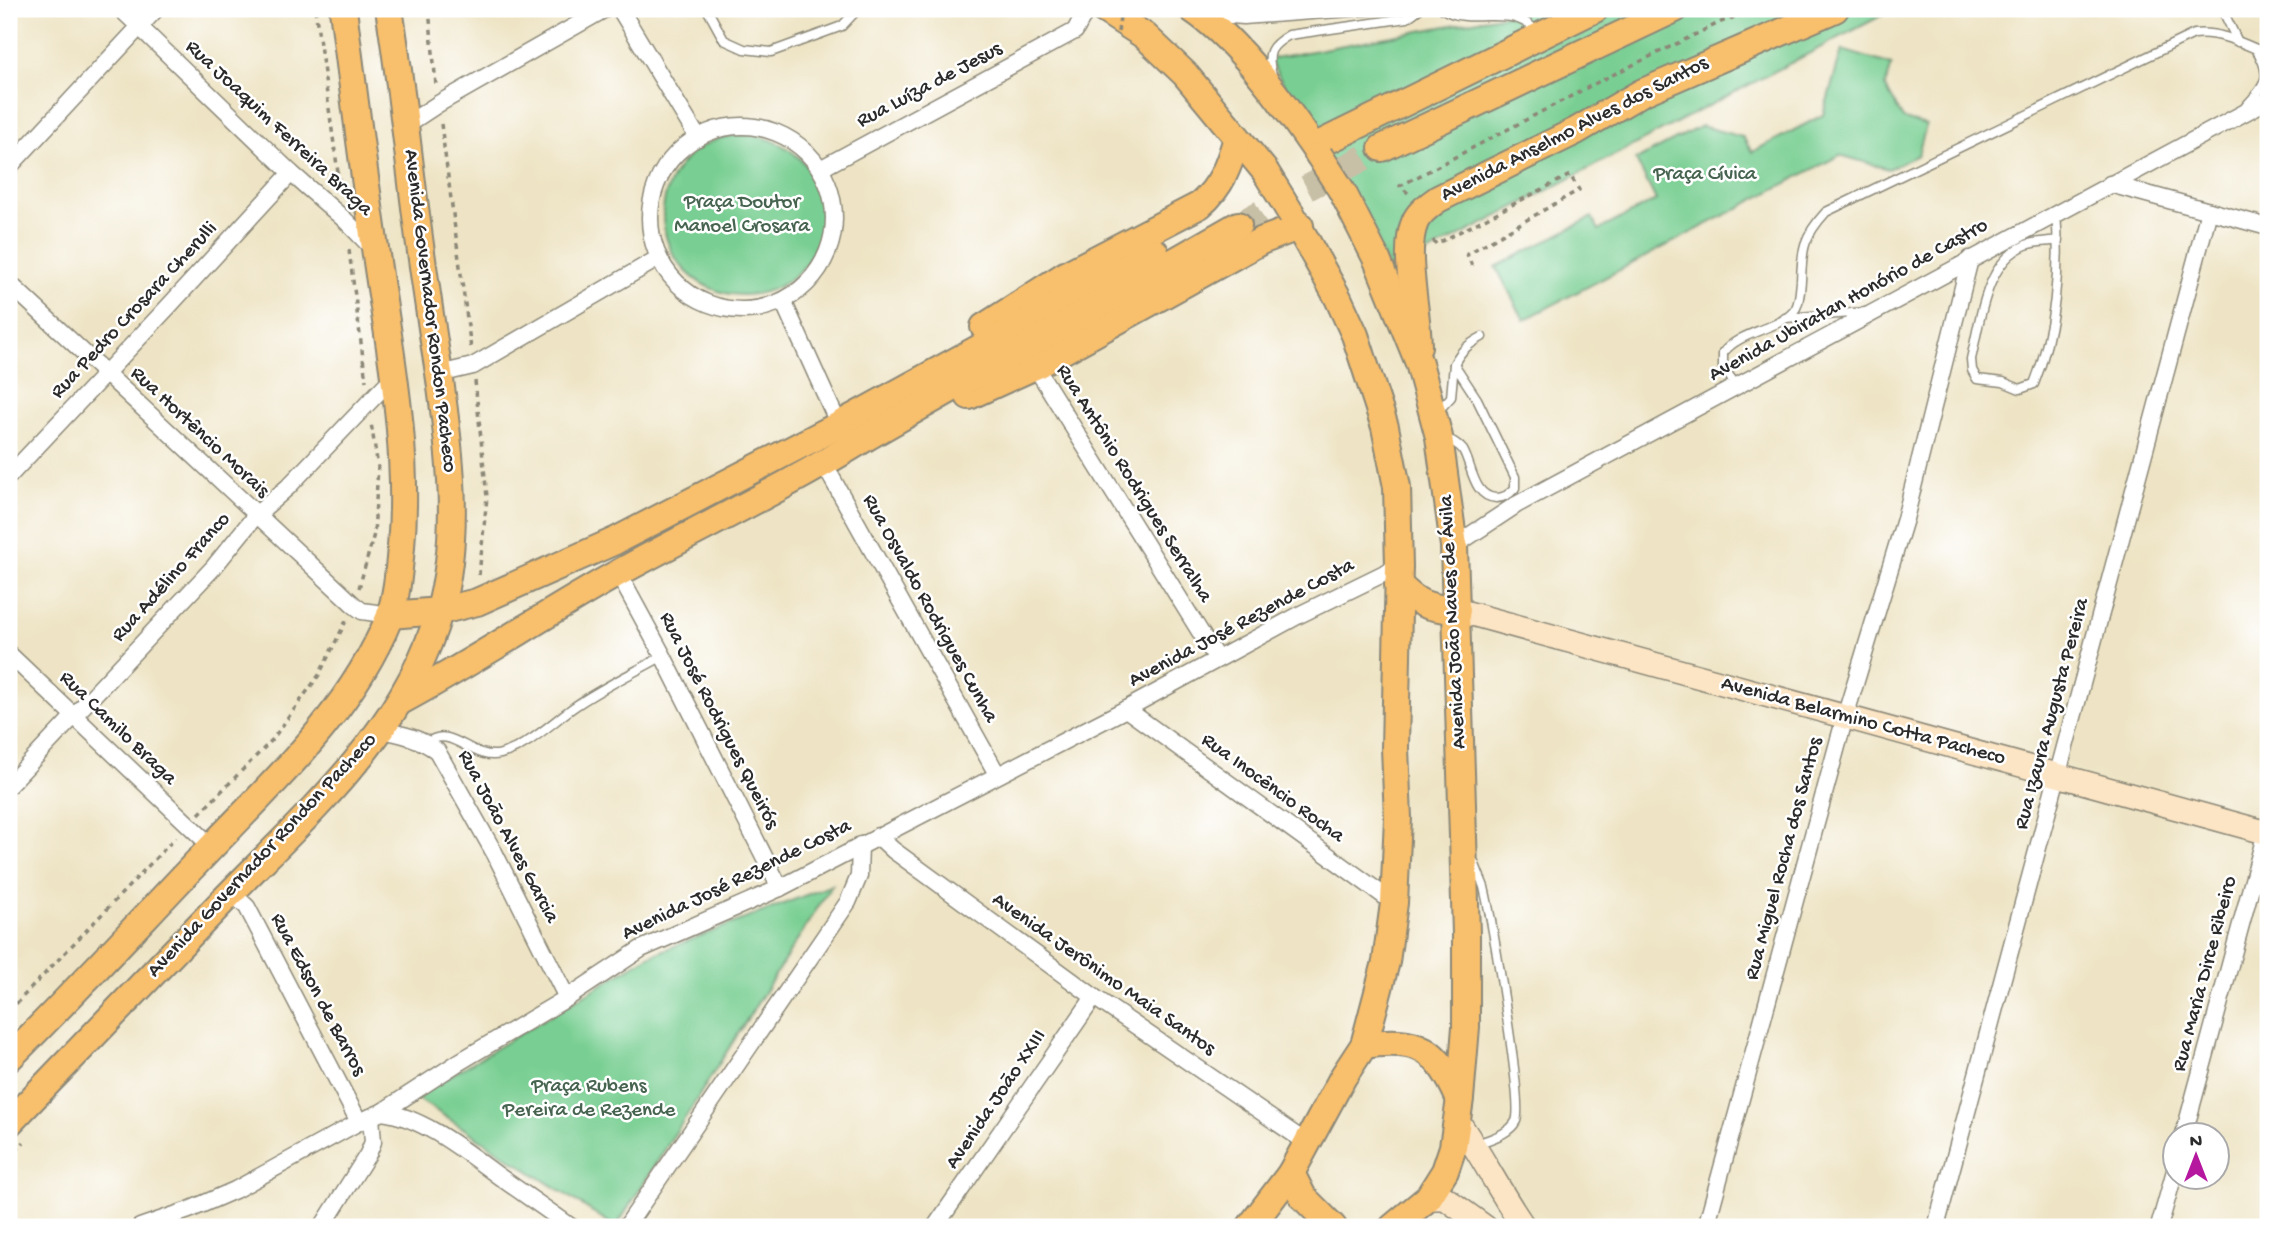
<svg xmlns="http://www.w3.org/2000/svg" width="2277" height="1236" viewBox="0 0 2277 1236" font-family="'Gochi Hand',sans-serif">
<style>
.green{fill:#79cf93;stroke:#527d5f;stroke-width:2}
.lines{fill:none;stroke-linecap:round;stroke-linejoin:round}
.primary-tunnel{stroke:#c7bfa6;stroke-width:26;stroke-dasharray:26 13;stroke-linecap:butt}
.lane-casing{stroke:#8c8878;stroke-width:11}
.street-casing{stroke:#8c8878;stroke-width:19}
.secondary-casing{stroke:#8c8878;stroke-width:26}
.primary-casing{stroke:#8c8878;stroke-width:30}
.path{stroke:#8c8878;stroke-width:3.5;stroke-dasharray:5 5;stroke-linecap:butt}
.lane{stroke:#fff;stroke-width:8}
.street{stroke:#fff;stroke-width:16}
.secondary{stroke:#fce5c4;stroke-width:23}
.primary{stroke:#f8bf6c;stroke-width:26}
.primary-bridge-casing{stroke:#8c8878;stroke-width:30;stroke-linecap:butt}
.path-bridge{stroke:#8c8878;stroke-width:3.5;stroke-dasharray:5 5;stroke-linecap:butt}
.primary-bridge{stroke:#f8bf6c;stroke-width:26}
.labels{text-anchor:middle;dominant-baseline:central;stroke-width:5;stroke-linejoin:round;paint-order:stroke}
.street-label{font-size:21px;fill:#2b2b2b;stroke:#fff}
.park-label{font-size:21px;fill:#46644f;stroke:#fff}
</style>
<rect width="100%" height="100%" fill="#fff"/>
<filter id="ink" filterUnits="userSpaceOnUse"><feTurbulence type="fractalNoise" baseFrequency=".0143" numOctaves="2"/><feDisplacementMap in="SourceGraphic" scale="14" xChannelSelector="R" yChannelSelector="G"/><feConvolveMatrix kernelMatrix="1 2 1 2 8 2 1 2 1" color-interpolation-filters="sRGB"/></filter>
<filter id="wash" filterUnits="userSpaceOnUse"><feTurbulence type="fractalNoise" baseFrequency=".00686" numOctaves="4" result="noise"/><feDisplacementMap in="SourceGraphic" scale="28" xChannelSelector="R" yChannelSelector="G"/><feGaussianBlur stdDeviation="1.57" result="paint"/><feColorMatrix in="noise" values="0 0 0 0 0 0 0 0 0 0 0 0 0 0 0 0 0 1.4 0 .05"/><feComposite in="paint" operator="in"/></filter>
<g filter="url(#wash)">
<rect width="100%" height="100%" fill="#eee4c5"/>
<g class="green">
<path d="M1538,9h356l-503,263 -122,-213z"/>
<path d="M1842,50l50,15 -7,21 18,33 23,6 -8,30 -30,14 -48,-14 -316,165 -28,-53 96,-50 7,13 57,-30 -20,-40 65,-34 42,11 9,15 71,-37z"/>
<circle cx="743" cy="215" r="80"/>
<path d="M832,885l-216,342 -201,-130 234,-141z"/>
</g>
</g>
<g filter="url(#ink)">
<g class="lines">
<path class="primary-tunnel" d="M1238,225l144,-77"/>
<g class="lane-casing">
<g id="lane">
<path d="M707,9l17,31 20,9 27,3 71,-26 16,-17"/>
<path d="M1443,9c30,19 69,-9 96,25"/>
<path d="M2222,9l16,33"/>
<path d="M1217,18l27,2 148,-11"/>
<path d="M1272,75c-6,-22 -2,-29 17,-40l118,-17 12,-9"/>
<path d="M2246,106c20,-22 27,-29 10,-57"/>
<path d="M2056,213c5,56 -1,119 -22,171l-14,5 -17,-7 -26,-3 -5,-9 -1,-11c9,-37 14,-98 55,-114 9,-4 22,-3 32,-5"/>
<path d="M1785,318l81,-6"/>
<path d="M1454,364c7,-14 15,-20 28,-27"/>
<path d="M1737,386l-14,-18v-15c17,-23 61,-24 73,-45 4,-8 4,-18 5,-27 1,-32 2,-44 25,-69l368,-178c26,-3 50,10 74,20"/>
<path d="M1438,411l13,-14 3,-33 23,35 38,78v11c-5,6 -11,10 -19,10 -23,-1 -24,-33 -33,-48 -4,-6 -11,-9 -18,-12"/>
<path d="M427,743c24,-20 45,19 74,11 28,-8 50,-31 73,-47 27,-19 59,-34 89,-51"/>
<path d="M1474,862c3,8 7,17 10,25 7,29 40,216 32,234 -7,14 -28,18 -41,24"/>
</g>
</g>
<g class="street-casing">
<g id="street">
<path d="M121,9l170,164 54,47 30,31"/>
<path d="M620,9l78,129"/>
<path d="M406,125l32,-21 167,-95"/>
<circle cx="742" cy="218" r="92"/>
<path d="M9,167l147,-158"/>
<path d="M820,169l255,-138 7,-13v-9"/>
<path d="M2110,184l158,43"/>
<path d="M9,283l345,322 8,6 28,4"/>
<path d="M783,301l56,124"/>
<path d="M1035,366l182,293"/>
<path d="M439,374l34,-8 184,-107"/>
<path d="M824,464l173,310"/>
<path d="M9,476l159,-169 123,-134"/>
<path d="M1454,546l62,-41 752,-405"/>
<path d="M618,573l45,83 117,232"/>
<path d="M9,654l202,192"/>
<path d="M1126,709l268,194"/>
<path d="M381,730c21,4 39,8 56,21l58,103 72,144"/>
<path d="M9,785l204,-217 43,-53 32,-28 106,-111"/>
<path d="M878,836l15,14 201,147 213,146"/>
<path d="M231,892l16,15 112,215"/>
<path d="M382,1112c42,5 85,41 118,65 24,17 48,33 71,50"/>
<path d="M2184,1134l84,-309"/>
<path d="M140,1227l49,-17 46,-20 124,-68 23,-10 77,-50 108,-64 74,-49 139,-61 346,-179 175,-95 98,-48"/>
<path d="M322,1227l46,-73 5,-12 -2,-25"/>
<path d="M626,1227l222,-325 11,-26 1,-31"/>
<path d="M935,1227l159,-230"/>
<path d="M1706,1227l139,-510 60,-198 65,-260"/>
<path d="M1936,1227l273,-1016"/>
<path d="M2159,1227l17,-60"/>
</g>
</g>
<g class="secondary-casing">
<g id="secondary">
<path d="M1457,610l811,223"/>
<path d="M1457,1120c25,35 43,73 67,107"/>
<path d="M1428,1198h17l40,29"/>
</g>
</g>
<g class="primary-casing">
<g id="primary">
<path d="M1103,9l42,27 40,38 80,97"/>
<path d="M1192,9c49,33 94,98 127,146"/>
<path d="M1314,147l281,-138"/>
<path d="M1382,148l293,-139"/>
<path d="M1342,191l35,69 42,103 20,74 15,109 12,388v93l-6,72 -7,48 -8,24 -17,27 -35,29"/>
<path d="M984,327l83,-53 133,-69c22,-19 29,-40 37,-67"/>
<path d="M1418,347c0,-34 -16,-96 -3,-125 4,-10 15,-17 23,-23l138,-68 65,-38 194,-84"/>
<path d="M969,396l66,-30 226,-125 39,-15"/>
<path d="M1398,584c20,21 31,24 59,26"/>
<path d="M390,615l50,-4 37,-9 138,-61 224,-116 316,-173"/>
<path d="M401,701c75,-40 145,-88 219,-129 82,-45 167,-85 247,-135l371,-212"/>
<path d="M1364,1045c55,-8 73,3 95,53"/>
<path d="M9,1058c66,-65 128,-133 192,-200 69,-73 149,-144 188,-240 8,-22 10,-48 12,-71 9,-101 -12,-200 -26,-299 -12,-80 -22,-160 -32,-239"/>
<path d="M9,1123c70,-72 140,-146 210,-218 85,-88 187,-173 221,-296 21,-77 10,-159 -1,-236 -7,-43 -13,-85 -19,-128 -11,-78 -18,-158 -31,-236"/>
<path d="M1291,1173l12,24 30,30"/>
<path d="M1250,1227l41,-54 52,-96 21,-32 22,-83 8,-59 4,-85 -3,-70 4,-182 -2,-79 -12,-60 -30,-92 -17,-37 -46,-83"/>
</g>
</g>
<g class="path">
<path d="M315,9l26,185"/>
<path d="M429,9l7,76"/>
<path d="M441,124l30,225"/>
<path d="M1408,193l-8,-7 198,-104 123,-60 36,-13"/>
<path d="M1433,240l3,4 134,-69 9,15 -112,64 5,12"/>
<path d="M349,250l17,131"/>
<path d="M475,381l12,116 -8,78"/>
<path d="M359,588l15,-54 4,-67 -7,-44"/>
<path d="M199,814l73,-74 47,-65 27,-54"/>
<path d="M9,1011l167,-174"/>
<path d="M9,1158l15,-16"/>
</g>
<use href="#lane" class="lane"/>
<use href="#street" class="street"/>
<use href="#secondary" class="secondary"/>
<use href="#primary" class="primary"/>
<g class="primary-bridge-casing">
<g id="primary-bridge">
<path d="M1319,155l23,36"/>
<path d="M1265,171l27,44"/>
</g>
</g>
<path class="path-bridge" d="M1118,32l3,-23"/>
<use href="#primary-bridge" class="primary-bridge"/>
</g>
</g>
<g class="labels">
<g class="street-label">
<text transform="translate(930 86) rotate(-28)">Rua Luíza de Jesus</text>
<text transform="translate(278 129) rotate(43)">Rua Joaquim Ferreira Braga</text>
<text transform="translate(1575 130) rotate(-27)">Avenida Anselmo Alves dos Santos</text>
<text transform="translate(1849 301) rotate(-29)">Avenida Ubiratan Honório de Castro</text>
<text transform="translate(135 311) rotate(-47)">Rua Pedro Crosara Cherulli</text>
<text transform="translate(429 311) rotate(83)">Avenida Governador Rondon Pacheco</text>
<text transform="translate(199 433) rotate(43)">Rua Hortêncio Morais</text>
<text transform="translate(1133 484) rotate(58)">Rua Antônio Rodrigues Serralha</text>
<text transform="translate(172 578) rotate(-48)">Rua Adélino Franco</text>
<text transform="translate(929 609) rotate(61)">Rua Osvaldo Rodrigues Cunha</text>
<text transform="translate(1454 622) rotate(-93)">Avenida João Naves de Ávila</text>
<text transform="translate(1242 624) rotate(-28)">Avenida José Rezende Costa</text>
<text transform="translate(2053 714) rotate(-75)">Rua Izaura Augusta Pereira</text>
<text transform="translate(718 721) rotate(63)">Rua José Rodrigues Queirós</text>
<text transform="translate(1863 722) rotate(15)">Avenida Belarmino Cotta Pacheco</text>
<text transform="translate(117 729) rotate(44)">Rua Camilo Braga</text>
<text transform="translate(1272 789) rotate(36)">Rua Inocêncio Rocha</text>
<text transform="translate(507 837) rotate(62)">Rua João Alves Garcia</text>
<text transform="translate(263 856) rotate(-47)">Avenida Governador Rondon Pacheco</text>
<text transform="translate(1785 859) rotate(-75)">Rua Miguel Rocha dos Santos</text>
<text transform="translate(737 881) rotate(-26)">Avenida José Rezende Costa</text>
<text transform="translate(2206 974) rotate(-75)">Rua Maria Dirce Ribeiro</text>
<text transform="translate(1103 975) rotate(35)">Avenida Jerônimo Maia Santos</text>
<text transform="translate(317 995) rotate(62)">Rua Edson de Barros</text>
<text transform="translate(997 1100) rotate(-56)">Avenida João XXIII</text>
</g>
<g class="park-label">
<text x="1705" y="175">Praça Cívica</text>
<text x="742" y="203">Praça Doutor<tspan x="742" dy="24">Manoel Crosara</tspan></text>
<text x="589" y="1087">Praça Rubens<tspan x="589" dy="24">Pereira de Rezende</tspan></text>
</g>
</g>
<rect width="2277" height="1236" fill="none" stroke="#fff" stroke-width="35"/>
<g transform="translate(2196 1156)"><circle r="33" fill="#ffffff" stroke="#aaaaaa" stroke-width="2"/>
<path d="M0-5L12 26L0 18L-12 26Z" fill="#b5179e"/>
<text y="-10" font-size="19" font-weight="bold" text-anchor="middle" fill="#2b2b2b">N</text>
</g>
</svg>
